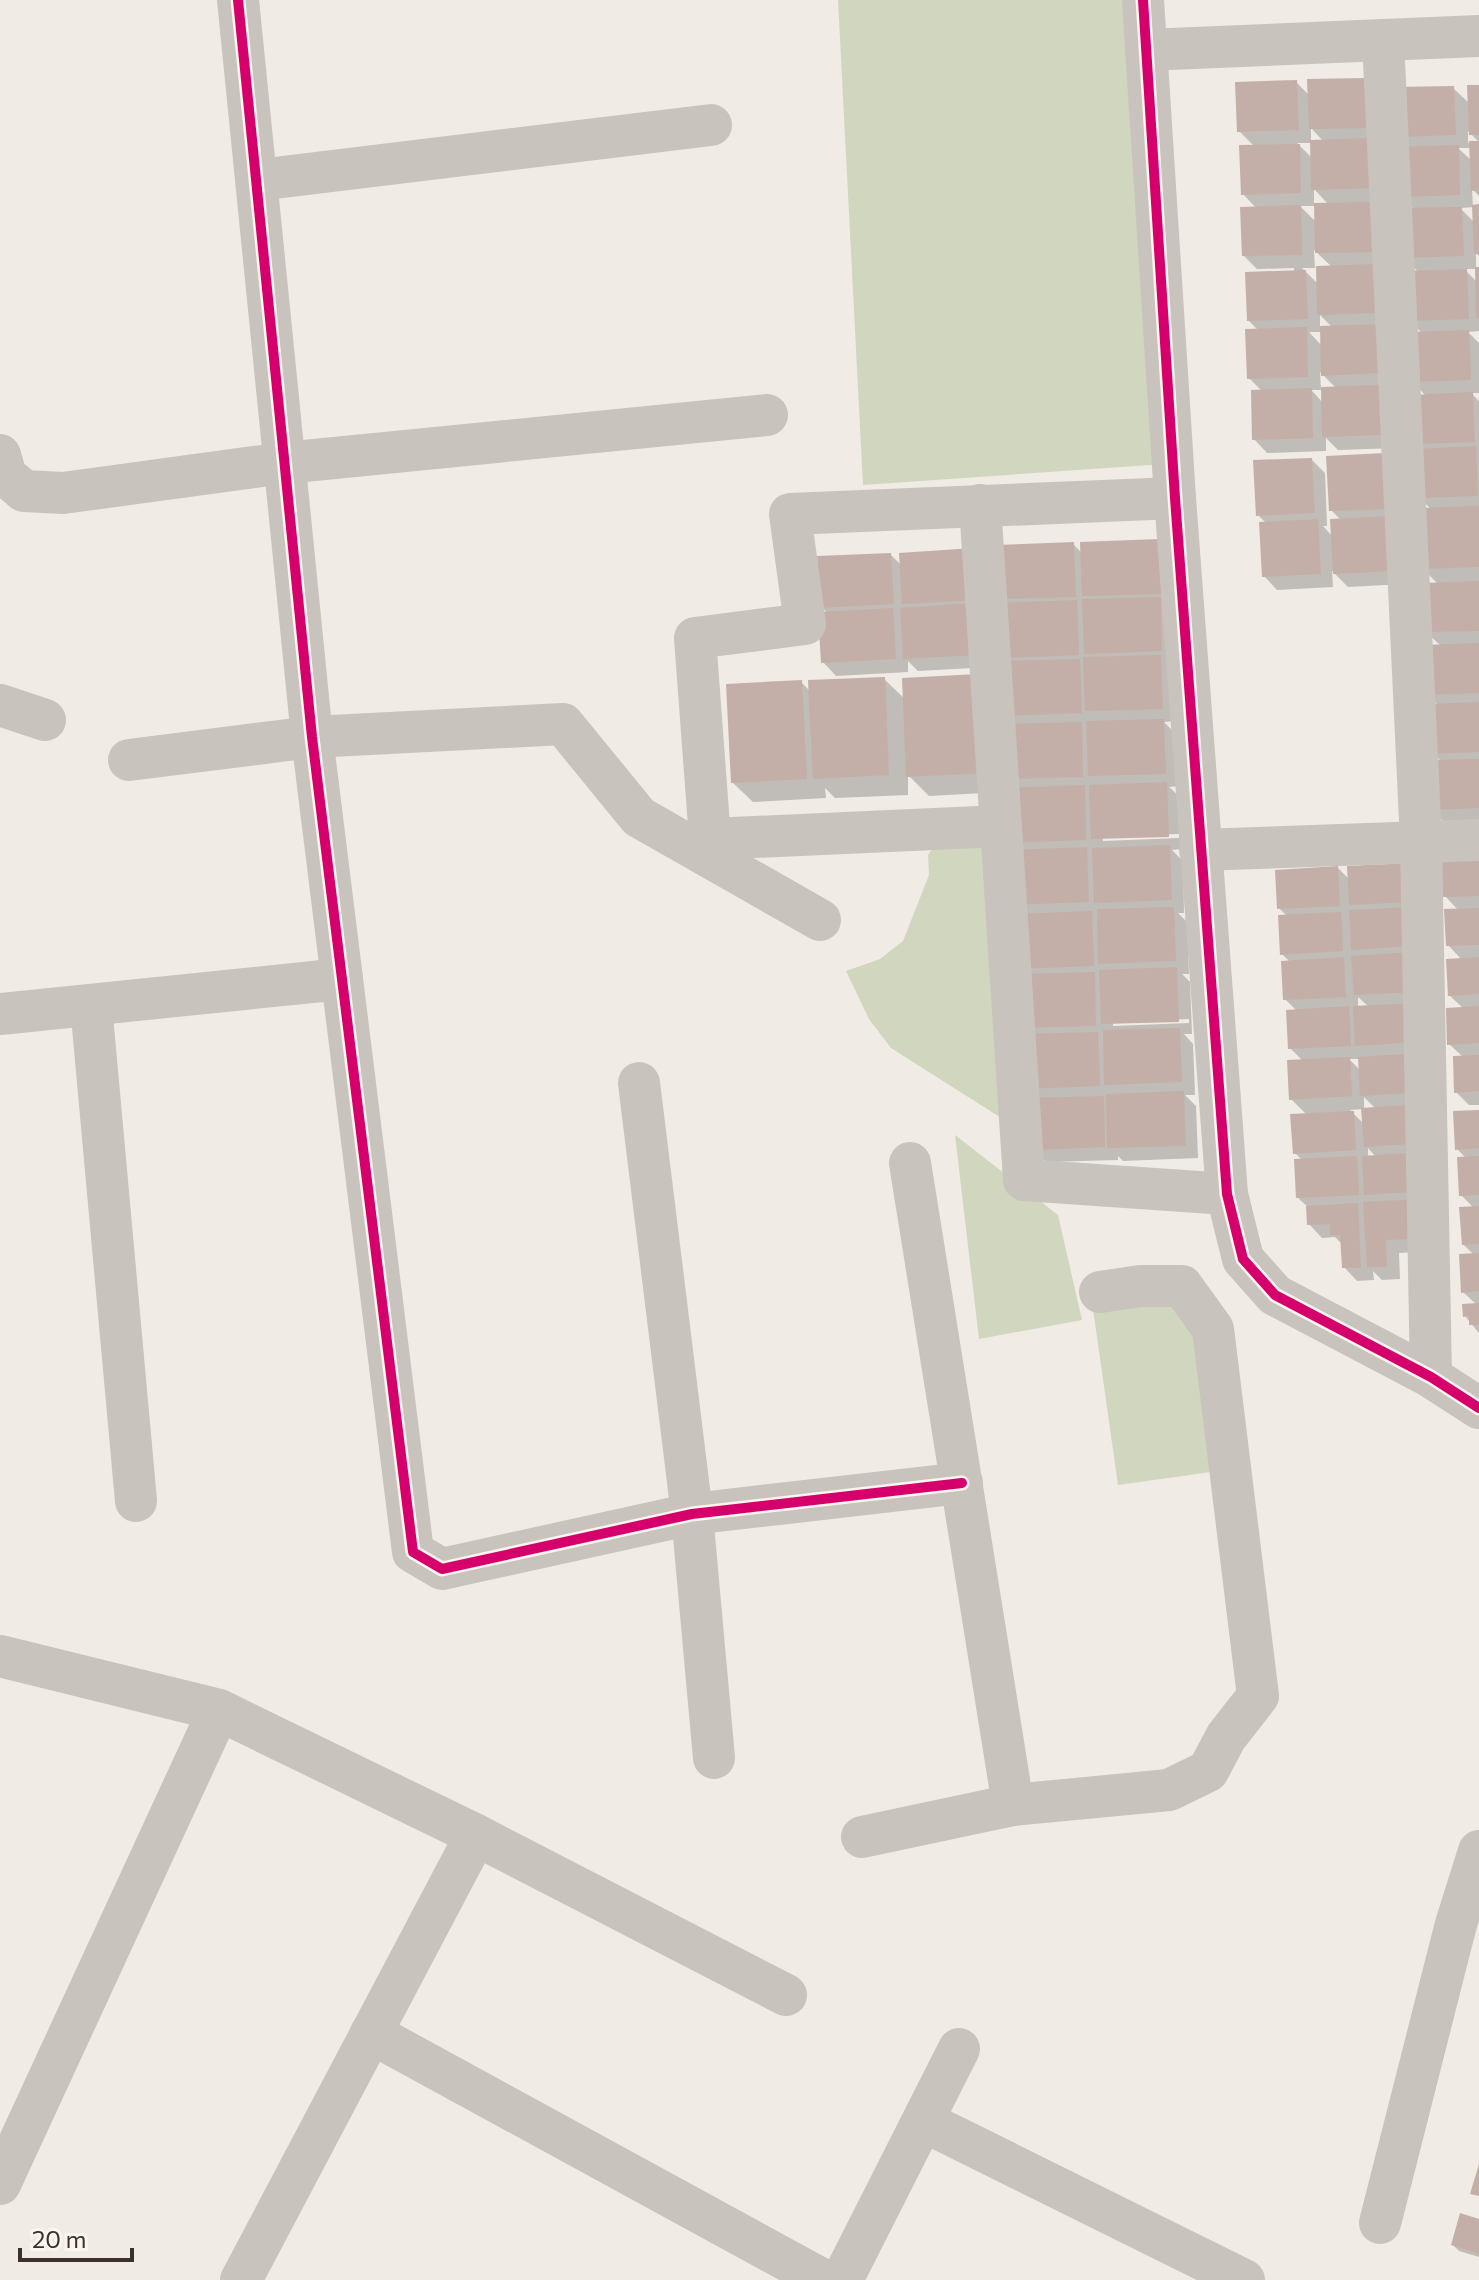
<svg xmlns="http://www.w3.org/2000/svg" width="1479" height="2280" viewBox="0 0 1479 2280" font-family="Commissioner,sans-serif">
<style>
.green{fill:#d1d6bf}
.shadow{fill:#0003;fill-rule:evenodd}
.building{fill:#c3afa7}
.lines{fill:none;stroke-linecap:round;stroke-linejoin:round}
.minor{stroke:#c9c3be;stroke-width:42}
.cycleway-casing{stroke:#fbf5ee;stroke-width:15}
.cycleway{stroke:#d6006c;stroke-width:10}
</style>
<rect width="100%" height="100%" fill="#f0ebe5"/>
<g class="green">
<path d="M838,0h319l22,463 -316,22z"/>
<path d="M985,839l21,282 -115,-73 -22,-29 -23,-48 34,-12 23,-18 26,-66 -1,-20 7,-10z"/>
<path d="M955,1135l103,80 24,105 -103,19z"/>
<path d="M1200,1294l25,176 -107,15 -25,-176z"/>
</g>
<g class="shadow">
<path d="M1367,80l29,368 -58,2 -12,-12v13l-59,2 -13,-14 9,-47 -14,-14 10,-47 -10,-10 45,-49v-4l-37,1 -13,-13 13,-47 -14,-15 12,-47 -16,-16 57,-49 14,14zM1311,128l13,14h-13zM1297,143h15l1,16zM1314,189l15,16h-15zM1300,206h16l1,17zM1314,250l18,17 -14,17 -16,-16h13zM1320,315l12,12 -12,1zM1309,332h13v14zM1320,372l17,17h-16zM1311,390h12v13l-8,-9z"/>
<path d="M1479,87v55l-11,-11v12h11v53l-7,-7 1,18 6,-1v50l-3,-3v16h-12l13,13 2,-13v62l-11,1 11,11v50h-8l8,8v421l-34,1 -14,-14 11,-47 -9,-9 5,-48 -12,-11 15,-48 -15,-14 12,-48 -16,-16 9,-59 -12,-12 -3,-53 10,-48 -14,-15 11,-47 -14,-14 10,-47 -15,-16 11,-47 -14,-14 -4,-60 56,-48 17,16zM1458,148h13l1,13zM1475,207v16l-15,-15z"/>
<path d="M1385,455l19,129 -56,3 -16,-16 1,16 -56,3 -13,-14 2,-53 -8,-8 54,-55 13,13 2,53h-4l10,11 8,-17 -10,-10z"/>
<path d="M1158,541l18,180 -12,1 13,13 2,51 -10,1 11,10 2,52 -10,1 11,11 1,52h-6l9,9 2,52h-7l8,8 2,52h-8l9,10 2,51h-10l11,11 2,52 -75,3 -5,-5v4l-72,2 -13,-13 -33,-551 73,-54 10,10zM1179,834v4l-76,3v-4zM1189,1019v4l-76,3v-4z"/>
<path d="M973,550l17,117 -72,4 -10,-10v11l-72,4 -13,-14 5,-48 -6,-7 69,-52 11,11z"/>
<path d="M884,679l118,113 -73,4 -21,-21v20l-73,3 -10,-10 1,10 -73,4 -21,-20 69,-100 9,9z"/>
<path d="M1479,861v244h-10l-13,-13 7,-35 -14,-13 15,-35 -15,-14 13,-35 -14,-15 11,-34 -14,-15z"/>
<path d="M1410,865l30,386 -41,2 1,26 -18,1 -9,-9 1,9 -17,1 -13,-14 -1,-22 -8,-8 -13,1 -13,-14 -1,-17 -10,-9 5,-37 -8,-8 12,-38 -16,-16 12,-38 -13,-13 7,-37 -12,-12 5,-37 -8,-8 6,-37 -9,-9 59,-40 12,12zM1358,997l11,10 -11,1zM1349,1059h11l1,12zM1364,1097l12,12h-12zM1363,1109l1,15 -14,-14zM1368,1148l8,9h-8z"/>
<path d="M1479,1112v221l-14,-17 12,-11 -14,-13 11,-37 -11,-11 11,-36 -13,-13 6,-36 -10,-10z"/>
<path d="M1479,2221v36l-20,-6 -6,-6z"/>
</g>
<g class="building">
<path d="M1368,78l2,50 -61,1 -2,-50z"/>
<path d="M1297,80l2,50 -62,2 -2,-50z"/>
<path d="M1467,85h12v50h-10z"/>
<path d="M1454,86l2,49 -61,2 -2,-50z"/>
<path d="M1371,138l2,50 -62,2 -1,-50z"/>
<path d="M1469,141h10v49l-8,1z"/>
<path d="M1300,144l1,49 -60,2 -2,-50z"/>
<path d="M1459,145l1,50 -61,2 -2,-50z"/>
<path d="M1375,202l2,50 -62,1 -1,-50z"/>
<path d="M1479,204v50h-5l-2,-49z"/>
<path d="M1301,205l1,50 -60,1 -2,-49z"/>
<path d="M1462,207l2,49 -62,2 -1,-50z"/>
<path d="M1377,264l1,49 -61,2 -1,-49z"/>
<path d="M1475,267h4v51h-3z"/>
<path d="M1467,269l2,50 -62,2 -1,-50z"/>
<path d="M1306,270l2,49 -61,2 -2,-49z"/>
<path d="M1381,324l1,49 -61,3 -1,-50z"/>
<path d="M1307,327l1,50 -61,2 -2,-50z"/>
<path d="M1469,330l2,50 -61,2 -2,-50z"/>
<path d="M1382,385l2,50 -62,2 -1,-50z"/>
<path d="M1312,388l1,50 -61,2 -1,-50z"/>
<path d="M1473,392l2,50 -61,2 -2,-49z"/>
<path d="M1476,446l2,50 -61,2 -2,-49z"/>
<path d="M1385,453l3,56 -59,2 -3,-55z"/>
<path d="M1312,458l3,55 -59,3 -3,-56z"/>
<path d="M1479,506v61l-59,2 -2,-61z"/>
<path d="M1389,516l3,55 -59,3 -3,-55z"/>
<path d="M1318,519l3,55 -59,3 -3,-55z"/>
<path d="M1159,539l2,55 -79,2 -2,-54z"/>
<path d="M1074,542l2,55 -78,2 -2,-54z"/>
<path d="M974,548l3,52 -75,4 -3,-51z"/>
<path d="M891,553l3,51 -74,4 -3,-52z"/>
<path d="M1479,581v50l-55,1 -1,-49z"/>
<path d="M1161,597l1,54 -78,3 -2,-55z"/>
<path d="M1077,600l2,55 -79,3 -2,-55z"/>
<path d="M975,603l3,52 -75,4 -3,-51z"/>
<path d="M893,608l3,51 -75,4 -3,-51z"/>
<path d="M1479,643v50l-55,2 -2,-50z"/>
<path d="M1161,655l2,54 -78,2 -2,-54z"/>
<path d="M1080,659l2,54 -78,3 -2,-55z"/>
<path d="M978,674l5,99 -77,4 -4,-99z"/>
<path d="M885,677l4,98 -76,4 -5,-99z"/>
<path d="M802,680l5,99 -76,4 -5,-99z"/>
<path d="M1479,702v50l-48,2 -2,-50z"/>
<path d="M1164,719l2,55 -78,2 -2,-55z"/>
<path d="M1082,722l1,55 -78,2 -2,-55z"/>
<path d="M1479,759v49l-50,2 -2,-50z"/>
<path d="M1167,782l2,55 -78,2 -2,-54z"/>
<path d="M1085,785l1,55 -78,3 -2,-55z"/>
<path d="M1170,845l2,55 -78,3 -2,-55z"/>
<path d="M1087,847l2,55 -78,3 -2,-55z"/>
<path d="M1479,859v37l-36,1 -2,-37z"/>
<path d="M1410,863l2,39 -63,3 -2,-39z"/>
<path d="M1338,866l2,40 -63,3 -2,-39z"/>
<path d="M1174,907l2,54 -78,3 -1,-55z"/>
<path d="M1413,907l1,39 -63,4 -2,-40z"/>
<path d="M1479,908v37l-33,1 -2,-37z"/>
<path d="M1092,911l2,55 -79,3 -2,-55z"/>
<path d="M1341,912l2,39 -63,4 -2,-40z"/>
<path d="M1415,952l2,40 -63,3 -3,-39z"/>
<path d="M1344,957l2,40 -63,3 -2,-39z"/>
<path d="M1479,957v37l-31,2 -2,-37z"/>
<path d="M1177,967l2,55 -78,2 -2,-54z"/>
<path d="M1095,972l1,54 -78,2 -2,-54z"/>
<path d="M1416,1003l2,39 -63,4 -2,-40z"/>
<path d="M1349,1006l2,40 -63,3 -2,-39z"/>
<path d="M1479,1006v37l-32,2 -1,-37z"/>
<path d="M1180,1028l2,54 -78,3 -1,-55z"/>
<path d="M1098,1032l2,54 -78,3 -1,-55z"/>
<path d="M1421,1053l2,39 -63,4 -2,-39z"/>
<path d="M1479,1055v36l-25,2 -1,-37z"/>
<path d="M1350,1057l2,39 -63,4 -2,-40z"/>
<path d="M1184,1091l2,55 -79,2 -1,-54z"/>
<path d="M1104,1096l1,51 -74,3 -2,-52z"/>
<path d="M1424,1104l3,39 -63,4 -3,-39z"/>
<path d="M1479,1110v38l-24,2 -2,-39z"/>
<path d="M1354,1111l2,39 -63,4 -3,-40z"/>
<path d="M1425,1152l2,39 -63,4 -2,-39z"/>
<path d="M1357,1156l2,39 -63,3 -2,-39z"/>
<path d="M1479,1156v39l-20,1 -2,-39z"/>
<path d="M1426,1199l2,39 -42,2 1,27h-20l-4,-65z"/>
<path d="M1358,1203l3,65h-19l-2,-33h-10v-11l-23,1 -1,-19z"/>
<path d="M1479,1206v38l-17,1 -3,-38z"/>
<path d="M1479,1253v38l-18,2 -2,-39z"/>
<path d="M1479,1303v22h-10v-9l-6,1 -1,-13z"/>
<path d="M1479,2164v32l-9,-2z"/>
<path d="M1460,2213l19,6v35l-28,-9z"/>
</g>
<g class="lines">
<g class="minor">
<path d="M238,0l74,737 101,815 29,17 250,-55 270,-31"/>
<path d="M1143,0l32,498 52,696 16,65 32,36 156,82 48,31"/>
<path d="M1383,40l38,801 10,536"/>
<path d="M1146,50l333,-14"/>
<path d="M258,180l453,-55"/>
<path d="M0,455l6,21 18,15 39,2 221,-30 483,-48"/>
<path d="M980,505l44,675 203,14"/>
<path d="M0,705l45,15"/>
<path d="M129,760l183,-23 251,-13 76,93 181,103"/>
<path d="M1001,826l-291,13 -15,-201 110,-14 -15,-110 385,-16"/>
<path d="M1200,850l279,-10"/>
<path d="M91,1005l45,496"/>
<path d="M0,1014l342,-35"/>
<path d="M639,1083l53,431 22,244"/>
<path d="M0,1656l219,54 257,125 310,160"/>
<path d="M1013,1805l156,-15 39,-19 18,-34 32,-41 -45,-367 -31,-43h-42l-40,6"/>
<path d="M862,1837l151,-32 -103,-642"/>
<path d="M371,2033l452,247"/>
<path d="M923,2121l321,159"/>
<path d="M0,2184l219,-474"/>
<path d="M1380,2223l76,-299 23,-73"/>
<path d="M241,2280l235,-445"/>
<path d="M842,2280l117,-231"/>
</g>
<g class="cycleway-casing">
<g id="cycleway">
<path d="M238,0l74,737 101,815 29,17 250,-55 270,-31"/>
<path d="M1143,0l32,498 52,696 16,65 32,36 156,82 48,31"/>
</g>
</g>
<use href="#cycleway" class="cycleway"/>
</g>
<path d="M20 2248v12h112v-12" fill="none" stroke="#3b302b" stroke-width="4"/>
<text x="32" y="2248" font-size="24" fill="#3b302b" stroke="#fbf5ee" stroke-width="6" paint-order="stroke">20 m</text>
</svg>
